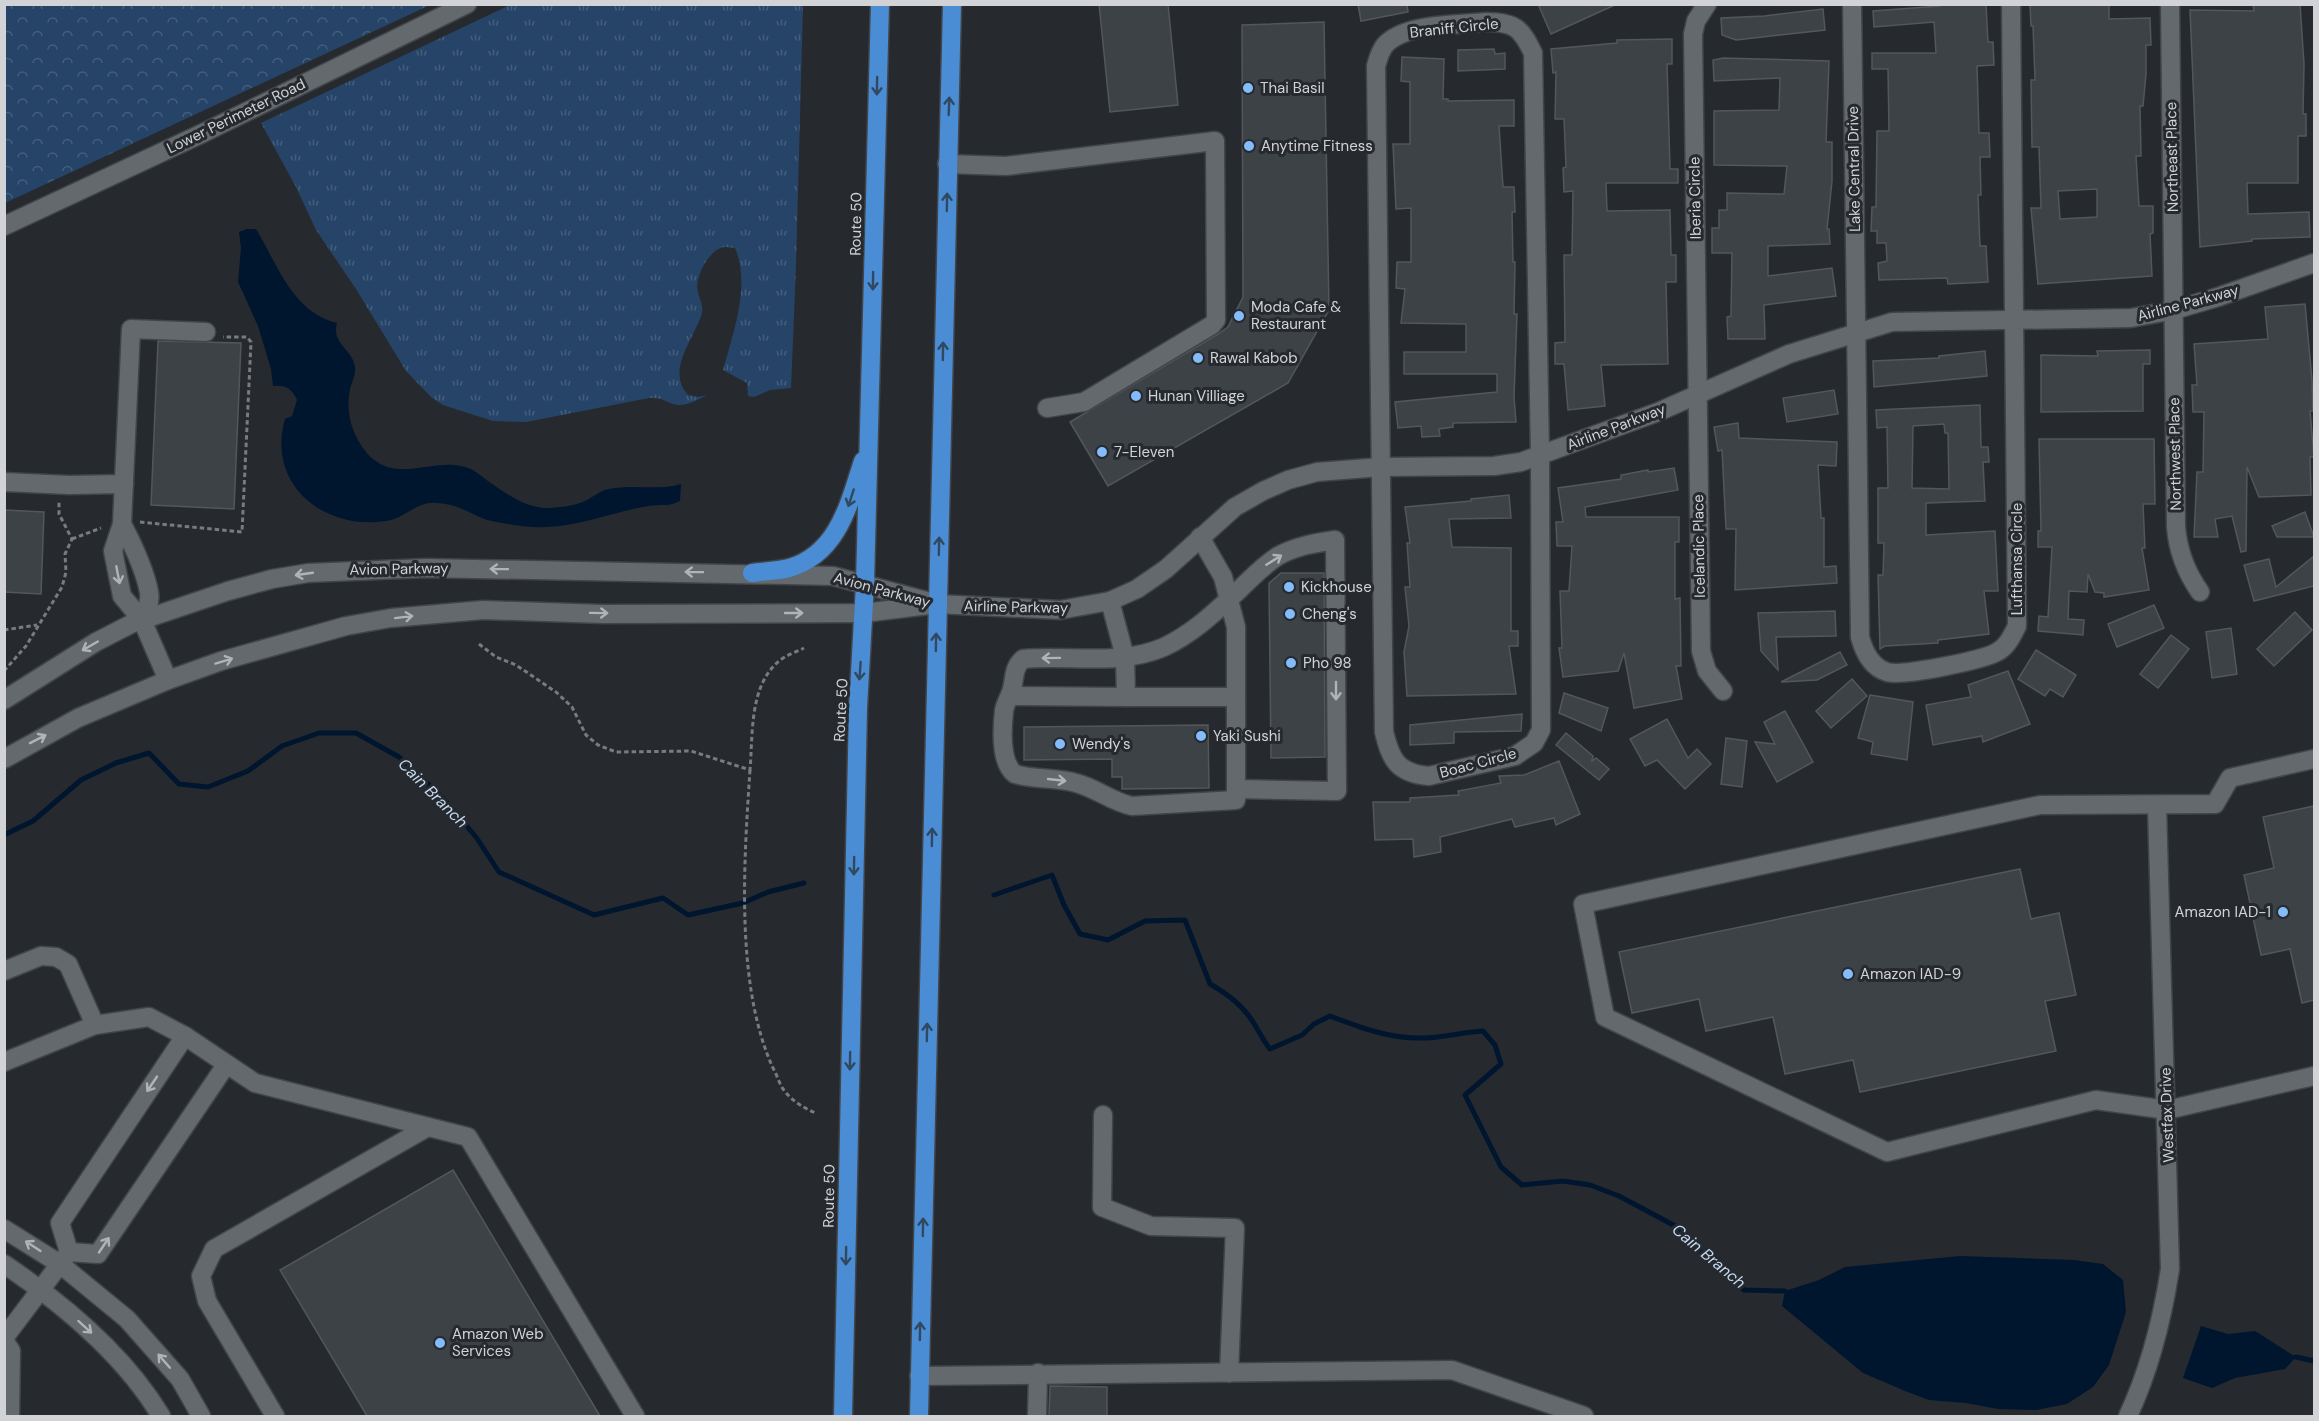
<svg xmlns="http://www.w3.org/2000/svg" width="2319" height="1421" viewBox="0 0 2319 1421" font-family="'DM Sans',sans-serif">
<style>
.grass{fill:url(#grass-tufts)}
.forest{fill:url(#forest-crowns)}
.water{fill:#00152e}
.lines{fill:none;stroke-linecap:round;stroke-linejoin:round}
.stream{stroke:#00152e;stroke-width:5}
.building{fill:#3d4247;stroke:#53575c;stroke-width:1.5;fill-rule:evenodd}
.minor-casing{stroke:#414549;stroke-width:21}
.highway-casing{stroke:#414549;stroke-width:21}
.path{stroke:#787b7f;stroke-width:3;stroke-dasharray:4.5 3;stroke-linecap:butt}
.minor{stroke:#64696e;stroke-width:18}
.highway{stroke:#4a8dd5;stroke-width:18}
.oneway{stroke:#314861}
.oneway2{stroke:#b0b3b8}
.poi-dot{fill:#84bcfb;stroke:#262a2f;stroke-width:2}
.labels{text-anchor:middle;dominant-baseline:central;stroke-width:6;stroke-linejoin:round;paint-order:stroke}
.street-label{font-size:15px;fill:#d1d3d7;stroke:#262a2f}
.poi-label{font-size:15px;fill:#d1d3d7;stroke:#262a2f;text-anchor:start}
.water-label{font-size:16px;font-style:italic;fill:#c5daf3;stroke:#262a2f}
</style>
<defs>
<pattern id="grass-tufts" width="24" height="20" patternUnits="userSpaceOnUse" patternTransform="scale(1.5)"><rect width="24" height="20" fill="#254467"/><path d="M3 7l-1-3M5 7V3M7 7l1-3M15 17l-1-3M17 17v-4M19 17l1-3" fill="none" stroke="#445e7c"/></pattern>
<pattern id="forest-crowns" width="20" height="18" patternUnits="userSpaceOnUse" patternTransform="scale(1.5)"><rect width="20" height="18" fill="#254467"/><path d="M2 6a3 3 0 1 1 6 0M12 15a3 3 0 1 1 6 0" fill="none" stroke="#445e7c"/></pattern>
</defs>
<rect width="100%" height="100%" fill="#262a2f"/>
<path class="grass" d="M512,4l291,1 -7,260 -5,123 -21,2 -16,7 -6,-1 -1,-13 -24,-13c10,-36 28,-86 12,-122 -4,0 -10,-2 -14,0 -12,4 -23,24 -24,38 0,9 7,18 5,27 -7,25 -37,57 -14,82l10,2 9,-2c-8,4 -20,11 -29,10 -12,-2 -14,-8 -29,-7l-123,24 -33,-1 -50,-16 -12,-8 -25,-26 -50,-82 -40,-59 -20,-43 -35,-64z"/>
<path class="forest" d="M5,4h425v1l-425,198z"/>
<g class="water">
<path d="M247,229h9c22,36 36,83 81,94 -6,21 16,26 18,44 1,7 -3,15 -5,22 -4,20 0,39 11,56 29,45 68,11 104,22 9,2 16,9 23,14 17,12 36,26 57,27 12,0 29,-2 40,-7 8,-4 16,-11 24,-12 24,-5 49,2 72,-5l-1,17c-11,6 -19,3 -31,5 -34,5 -67,20 -103,21 -16,1 -33,-2 -50,-5 -23,-4 -33,-18 -60,-19 -19,-2 -32,16 -50,18 -62,10 -120,-37 -101,-102l7,-3 5,-16c-5,-11 -11,-15 -24,-14l-2,-17 -13,-43 -20,-44 3,-34 -2,-16z"/>
<path d="M1960,1256l114,4 29,4 20,16 3,32 -17,53 -16,22 -26,17 -31,6 -38,-1 -32,-6 -37,-3 -24,-9 -42,-18 -81,-67 3,-15 34,-11 26,-13z"/>
<path d="M2201,1326l27,8 27,-3 41,26 -11,12 -50,9 -23,10 -29,-10z"/>
</g>
<g class="lines">
<g class="stream">
<path d="M4,835l29,-14 48,-41 35,-17 33,-10 30,31 29,3 40,-16 34,-25 37,-13h37l43,24 43,40 34,40 23,35 95,43 69,-17 25,17 55,-12 25,-11 36,-9"/>
<path d="M994,895l58,-20 12,30 16,29 28,6 37,-19 40,-1 25,64c16,9 31,20 41,35 7,10 11,20 19,30l32,-14 12,-11 16,-8c29,11 60,23 92,22 20,0 41,-6 61,-7l12,14 6,19 -36,31 36,72 21,18 41,-4 27,4 29,11 60,32 28,30 37,32 41,1"/>
<path d="M2296,1357l18,4"/>
</g>
</g>
<g class="building">
<path d="M1099,4h69l10,101 -68,7z"/>
<path d="M1358,4h49l1,8 -47,9z"/>
<path d="M1538,4h79l-66,30z"/>
<path d="M1940,4h46l2,38h5l1,23 -17,1 2,67h10l1,24h-10l1,38h-3l2,51h6l2,36 -40,2 -1,-6 -68,2 -1,-17 9,-2 -1,-18h-9v-12h-6l1,-24h4l1,-76h12l-1,-62h-16v-16h64l-2,-31 -60,5 -1,-16 67,-5z"/>
<path d="M2030,4h79v15l41,-1 1,27h-5v29l-3,32h-3l1,50h-5l3,50h14v27l-3,1 2,42 -114,8 -7,-76h10l-2,-61h-7l-1,-67h4l-2,-54h-2zM2097,189v28l-37,2 -2,-28z"/>
<path d="M2253,4h47l4,60 -1,50h3v22h-8v47h-51l1,31 61,-2 1,25 -58,2v2l-52,6 -10,-237 64,1z"/>
<path d="M1823,9l2,21 -89,10 -14,-5 -1,-17 43,-2z"/>
<path d="M1324,22l5,288 -41,73 -180,103 -38,-64 148,-88 10,-7 15,-30 -1,-272z"/>
<path d="M1672,39v25h-5l3,105h8v14h-72l1,28 63,-1 1,45h5v27h-10l2,82 -67,1 4,41 -37,4 -4,-46h-9v-21l10,-1 -1,-87h8l1,-64 -9,1 -1,-24 3,-1 -2,-48h-9l1,-47 -3,1 -2,-24 66,-6v-3z"/>
<path d="M1494,49l1,5 10,-1v16l-47,2v-21z"/>
<path d="M1402,57l42,2 -1,40h5v2l66,-1v26h-15l4,61h11l1,25h-3l1,50h2l-1,52h3l-3,83 2,25 -63,1v4l-14,2 1,7 -18,1 -1,-11 -23,2 -3,-26 102,-10v-18h-93v-22h62v-28l-65,-1 4,-34 -9,-1 1,-26h14v-54l-15,1 -3,-65h17v-62l-9,-1z"/>
<path d="M1723,58l106,3 -3,81h6v39l-5,48h2l1,15 -62,2v30l64,-8 4,28 -72,9 1,34h-37l-1,-22 4,-1 1,-63h-20v-25h7v-18h8v-17l57,1 3,-28 -73,-1v-54l65,-1 1,-32 -66,3 -1,-21z"/>
<path d="M2305,304l7,76 1,31h-3l4,46h-4l1,38 -52,2 -12,-30 -1,84 -5,1 -9,-36 -17,3 3,18h-24l3,-65h6l1,-60h-11l-1,-27h5l-3,-41 74,-5 -3,-32z"/>
<path d="M158,341l83,2 -7,166 -83,-4z"/>
<path d="M2150,350v14h-7v47l-102,1v-57l57,1 -1,-5z"/>
<path d="M1985,351l2,25 -113,11 -1,-26 66,-3v-2z"/>
<path d="M1834,390l4,24 -51,8 -4,-24z"/>
<path d="M1980,405l1,42h7l1,15h-6l2,39 -59,2v32l69,-4 3,60h-14l5,43 -51,6v3l-53,3 -5,3 -2,-74h5l1,-32h-6v-55h10l-1,-61 -10,1 -1,-18zM1944,424l1,9h3l1,56 -37,-1 1,-62z"/>
<path d="M1738,423l1,15 98,4 -1,24 -18,-1 3,53h3v49l12,-1 1,17 -102,7 1,-61h-10l-4,-79 -4,1 -4,-24z"/>
<path d="M2039,439h115l1,65h-12l2,44h-3l7,42 -45,7v-4l-9,-1 -7,-18 -1,18 -18,-1 -1,28 16,1 -1,15 -45,-4 1,-15 9,1 4,-70h-14v-16h3z"/>
<path d="M1674,468l4,22 -93,17 1,10h93v25h-4v57l5,-1 1,68h-5l6,33 -48,9 -10,-55 -6,18 -55,6 -4,-29h3l-2,-57h9l3,-45h-15l-1,-24h7l-5,-34 63,-9v-4l27,-5v2z"/>
<path d="M1509,495l2,23 -62,1 3,28 59,1v83h7v15h-9l7,48 -109,2 -3,-44 5,-26 -4,-39h5l-3,-44h3l-5,-36 66,-6v-2z"/>
<path d="M4,510l40,2 -3,82 -37,-2z"/>
<path d="M2305,512l9,25h-37l-5,-11z"/>
<path d="M2314,556v30l-60,15 -10,-36 25,-6 7,28z"/>
<path d="M1281,573h43l1,184 -54,1 -2,-175z"/>
<path d="M2154,605l10,23 -47,19 -9,-23z"/>
<path d="M1835,611l1,25 -60,1 2,33 -17,-19 -3,-38z"/>
<path d="M2295,612l17,18 -38,36 -17,-17z"/>
<path d="M2231,628l6,46 -25,4 -6,-46z"/>
<path d="M2171,635l18,14 -31,39 -18,-14z"/>
<path d="M2036,650l40,25 -13,22 -13,-8 -5,7 -27,-17z"/>
<path d="M1840,652l7,13 -30,15 -36,2z"/>
<path d="M2008,671l22,53 -47,18 -1,-6 -49,9 -7,-40 45,-8 -3,-12z"/>
<path d="M1852,679l15,17 -36,32 -15,-17z"/>
<path d="M1564,693l44,15 -7,23 -42,-18z"/>
<path d="M1870,695l43,7 -6,58 -36,-6 2,-12 -15,-4z"/>
<path d="M1785,711l28,51 -36,20 -22,-40 20,2 -11,-22z"/>
<path d="M1522,714l-1,17 -67,1v11l-44,2v-20z"/>
<path d="M1667,719l21,39 9,-9 14,15 -26,25 -28,-29 -12,6 -15,-27z"/>
<path d="M1208,725l1,63 -87,1v-12h-10v-18l-88,1v-33z"/>
<path d="M1566,733l27,23 -1,5 4,-3 13,11 -10,11 -43,-35z"/>
<path d="M1726,738l21,3 -5,46 -21,-3z"/>
<path d="M1559,761l21,53 -24,11 -2,-7 -39,9 -3,-8 -72,18 1,15 -27,5 -1,-18 -38,1 -2,-38h37v-4l49,-3 -1,-4 43,-8 -2,-7 25,-1z"/>
<path d="M2314,806v194l-12,3 -12,-54 -29,6 -17,-80 30,-7 -11,-51z"/>
<path d="M2020,869l11,50 28,-6 17,82 -31,6 11,50 -196,41 -7,-32 -68,14 -12,-57 -67,14 -7,-32 -67,14 -13,-61z"/>
<path d="M453,1170l147,246h-233l-87,-146z"/>
<path d="M1050,1386l57,1v29h-58z"/>
</g>
<g class="lines">
<g class="minor-casing">
<g id="minor">
<path d="M1707,4l-11,17 -3,13 8,617 6,20 16,20"/>
<path d="M1852,4l8,633c4,15 11,30 27,35 14,5 96,-12 110,-20 10,-5 15,-16 20,-26l-6,-622"/>
<path d="M2170,4l6,523c2,25 10,45 24,65"/>
<path d="M1486,22c29,0 35,6 47,31l7,402 1,275 -7,13 -19,13 -86,20c-32,-3 -38,-16 -45,-44l-8,-666c2,-7 4,-15 9,-21 20,-22 73,-20 101,-23z"/>
<path d="M947,164l59,2 209,-25 1,179 -4,5 -128,77 -37,6"/>
<path d="M4,226l199,-93 264,-129"/>
<path d="M4,482l65,3 55,-1"/>
<path d="M122,524c10,19 23,47 27,68 2,10 -3,19 -7,28"/>
<path d="M1200,537l23,40 13,50v173l-104,6c-20,-4 -36,-18 -56,-23 -20,-6 -42,-3 -61,-9 -15,-11 -13,-45 -11,-63 1,-8 6,-14 8,-22 3,-12 1,-21 11,-30 46,-4 98,7 141,-12 30,-14 52,-36 76,-58 12,-12 24,-24 38,-33 18,-10 37,-13 57,-16l2,251 -101,-2"/>
<path d="M168,680l-26,-60 -20,-24 -9,-45 9,-27 9,-195 75,3"/>
<path d="M1010,696l116,1 -1,-40 -15,-56"/>
<path d="M1126,697h110"/>
<path d="M4,700l92,-58 37,-19 95,-32 44,-12 36,-6 118,-5 407,8 97,26"/>
<path d="M4,759l74,-41 90,-38 53,-19 125,-35 45,-8 92,-8 120,4 261,-1 73,-9 123,6 50,-9 27,-12 29,-20 69,-62 28,-16 25,-11 29,-8 64,-5 113,-1 27,-4 137,-50 131,-58 103,-32 239,-4 43,-8 44,-13 96,-34"/>
<path d="M2314,759l-84,19 -15,26 -175,1 -457,99 22,113 282,135 209,-52 71,10 147,-34"/>
<path d="M4,971l37,-15 15,1 12,7 27,61"/>
<path d="M185,1036l-125,187 9,29 29,2 128,-189"/>
<path d="M4,1062l91,-37 54,-8 36,19 70,47 213,54 167,279"/>
<path d="M1103,1115l-1,92 49,19 84,2 -6,145"/>
<path d="M4,1229l56,35 67,55 53,60 21,37"/>
<path d="M4,1264c58,39 121,92 157,152"/>
<path d="M4,1338l62,-82"/>
<path d="M4,1340l7,11 -1,65"/>
<path d="M919,1376l533,-6 132,46"/>
<path d="M275,1416l-68,-115 -6,-25 13,-27 214,-122"/>
<path d="M1037,1416l1,-43"/>
<path d="M2128,1416c22,-47 34,-95 42,-147l-13,-463"/>
</g>
</g>
<g class="highway-casing">
<g id="highway">
<path d="M752,573c12,-2 26,-2 37,-5 49,-14 60,-64 74,-107"/>
<path d="M843,1416l15,-708 7,-124 15,-580"/>
<path d="M919,1416l33,-1412"/>
</g>
</g>
<g class="path">
<path d="M140,522l102,10 9,-190 -4,-5h-24"/>
<path d="M72,539l29,-11"/>
<path d="M4,630l33,-5"/>
<path d="M479,644l17,13 20,8 40,27 16,15 14,28 12,10 18,7 75,-1 59,19c3,-36 -1,-84 29,-109 7,-6 17,-9 25,-13"/>
<path d="M4,671l22,-25 36,-59 4,-15 -1,-18 7,-15 -13,-25v-12"/>
<path d="M750,770c-6,90 -15,215 23,298 4,7 6,15 10,21 8,11 20,19 33,24"/>
</g>
<use href="#minor" class="minor"/>
<use href="#highway" class="highway"/>
</g>
<defs><path id="oneway-shaft" d="M-6 0H5M1.5-3L5.5 0L1.5 3" fill="none" stroke-width="1.6" stroke-linecap="round" stroke-linejoin="round" transform="scale(1.5)"/></defs>
<g class="oneway">
<use href="#oneway-shaft" transform="translate(877 86) rotate(91)"/>
<use href="#oneway-shaft" transform="translate(949 106) rotate(-88)"/>
<use href="#oneway-shaft" transform="translate(947 202) rotate(-89)"/>
<use href="#oneway-shaft" transform="translate(873 281) rotate(91)"/>
<use href="#oneway-shaft" transform="translate(943 351) rotate(-89)"/>
<use href="#oneway-shaft" transform="translate(851 498) rotate(108)"/>
<use href="#oneway-shaft" transform="translate(939 546) rotate(-89)"/>
<use href="#oneway-shaft" transform="translate(936 642) rotate(-89)"/>
<use href="#oneway-shaft" transform="translate(860 671) rotate(94)"/>
<use href="#oneway-shaft" transform="translate(932 837) rotate(-89)"/>
<use href="#oneway-shaft" transform="translate(854 866) rotate(91)"/>
<use href="#oneway-shaft" transform="translate(927 1032) rotate(-89)"/>
<use href="#oneway-shaft" transform="translate(850 1061) rotate(91)"/>
<use href="#oneway-shaft" transform="translate(923 1227) rotate(-89)"/>
<use href="#oneway-shaft" transform="translate(846 1256) rotate(91)"/>
<use href="#oneway-shaft" transform="translate(920 1331) rotate(-89)"/>
</g>
<g class="oneway2">
<use href="#oneway-shaft" transform="translate(1274 560) rotate(-32)"/>
<use href="#oneway-shaft" transform="translate(499 569) rotate(-179)"/>
<use href="#oneway-shaft" transform="translate(694 572) rotate(-179)"/>
<use href="#oneway-shaft" transform="translate(304 574) rotate(172)"/>
<use href="#oneway-shaft" transform="translate(118 575) rotate(79)"/>
<use href="#oneway-shaft" transform="translate(599 613) rotate(1)"/>
<use href="#oneway-shaft" transform="translate(794 613)"/>
<use href="#oneway-shaft" transform="translate(404 617) rotate(-7)"/>
<use href="#oneway-shaft" transform="translate(90 646) rotate(150)"/>
<use href="#oneway-shaft" transform="translate(1051 658) rotate(179)"/>
<use href="#oneway-shaft" transform="translate(224 661) rotate(-17)"/>
<use href="#oneway-shaft" transform="translate(1336 691) rotate(90)"/>
<use href="#oneway-shaft" transform="translate(38 739) rotate(-27)"/>
<use href="#oneway-shaft" transform="translate(1057 780) rotate(6)"/>
<use href="#oneway-shaft" transform="translate(152 1084) rotate(124)"/>
<use href="#oneway-shaft" transform="translate(104 1245) rotate(-56)"/>
<use href="#oneway-shaft" transform="translate(33 1246) rotate(-147)"/>
<use href="#oneway-shaft" transform="translate(85 1327) rotate(42)"/>
<use href="#oneway-shaft" transform="translate(164 1361) rotate(-131)"/>
</g>
<g class="poi-dot">
<circle cx="1248" cy="88" r="6"/>
<circle cx="1249" cy="146" r="6"/>
<circle cx="1239" cy="316" r="6"/>
<circle cx="1198" cy="358" r="6"/>
<circle cx="1136" cy="396" r="6"/>
<circle cx="1102" cy="452" r="6"/>
<circle cx="1289" cy="587" r="6"/>
<circle cx="1290" cy="614" r="6"/>
<circle cx="1291" cy="663" r="6"/>
<circle cx="1201" cy="736" r="6"/>
<circle cx="1060" cy="744" r="6"/>
<circle cx="2283" cy="912" r="6"/>
<circle cx="1848" cy="974" r="6"/>
<circle cx="440" cy="1343" r="6"/>
</g>
<g class="labels">
<g class="street-label">
<text transform="translate(1454 28) rotate(-6)">Braniff Circle</text>
<text transform="translate(236 116) rotate(-26)">Lower Perimeter Road</text>
<text transform="translate(2172 157) rotate(-91)">Northeast Place</text>
<text transform="translate(1854 169) rotate(-91)">Lake Central Drive</text>
<text transform="translate(1695 198) rotate(-91)">Iberia Circle</text>
<text transform="translate(856 224) rotate(-89)">Route 50</text>
<text transform="translate(2188 303) rotate(-15)">Airline Parkway</text>
<text transform="translate(1616 427) rotate(-21)">Airline Parkway</text>
<text transform="translate(2175 454) rotate(-91)">Northwest Place</text>
<text transform="translate(1699 546) rotate(-91)">Icelandic Place</text>
<text transform="translate(2017 559) rotate(-90)">Lufthansa Circle</text>
<text transform="translate(399 569) rotate(-1)">Avion Parkway</text>
<text transform="translate(882 590) rotate(15)">Avion Parkway</text>
<text transform="translate(1016 607) rotate(1)">Airline Parkway</text>
<text transform="translate(841 710) rotate(-87)">Route 50</text>
<text transform="translate(1478 763) rotate(-15)">Boac Circle</text>
<text transform="translate(2167 1115) rotate(-92)">Westfax Drive</text>
<text transform="translate(829 1196) rotate(-89)">Route 50</text>
</g>
<g class="poi-label">
<text x="1260" y="88">Thai Basil</text>
<text x="1261" y="146">Anytime Fitness</text>
<text x="1251" y="307">Moda Cafe &amp;<tspan x="1251" dy="17">Restaurant</tspan></text>
<text x="1210" y="358">Rawal Kabob</text>
<text x="1148" y="396">Hunan Villiage</text>
<text x="1114" y="452">7-Eleven</text>
<text x="1301" y="587">Kickhouse</text>
<text x="1302" y="614">Cheng's</text>
<text x="1303" y="663">Pho 98</text>
<text x="1213" y="736">Yaki Sushi</text>
<text x="1072" y="744">Wendy's</text>
<text x="2271" y="912" text-anchor="end">Amazon IAD-1</text>
<text x="1860" y="974">Amazon IAD-9</text>
<text x="452" y="1334">Amazon Web<tspan x="452" dy="17">Services</tspan></text>
</g>
<g class="water-label">
<text transform="translate(433 793) rotate(45)">Cain Branch</text>
<text transform="translate(1709 1256) rotate(40)">Cain Branch</text>
</g>
</g>
<rect width="2319" height="1421" fill="none" stroke="#d1d3d7" stroke-width="12"/>
</svg>
